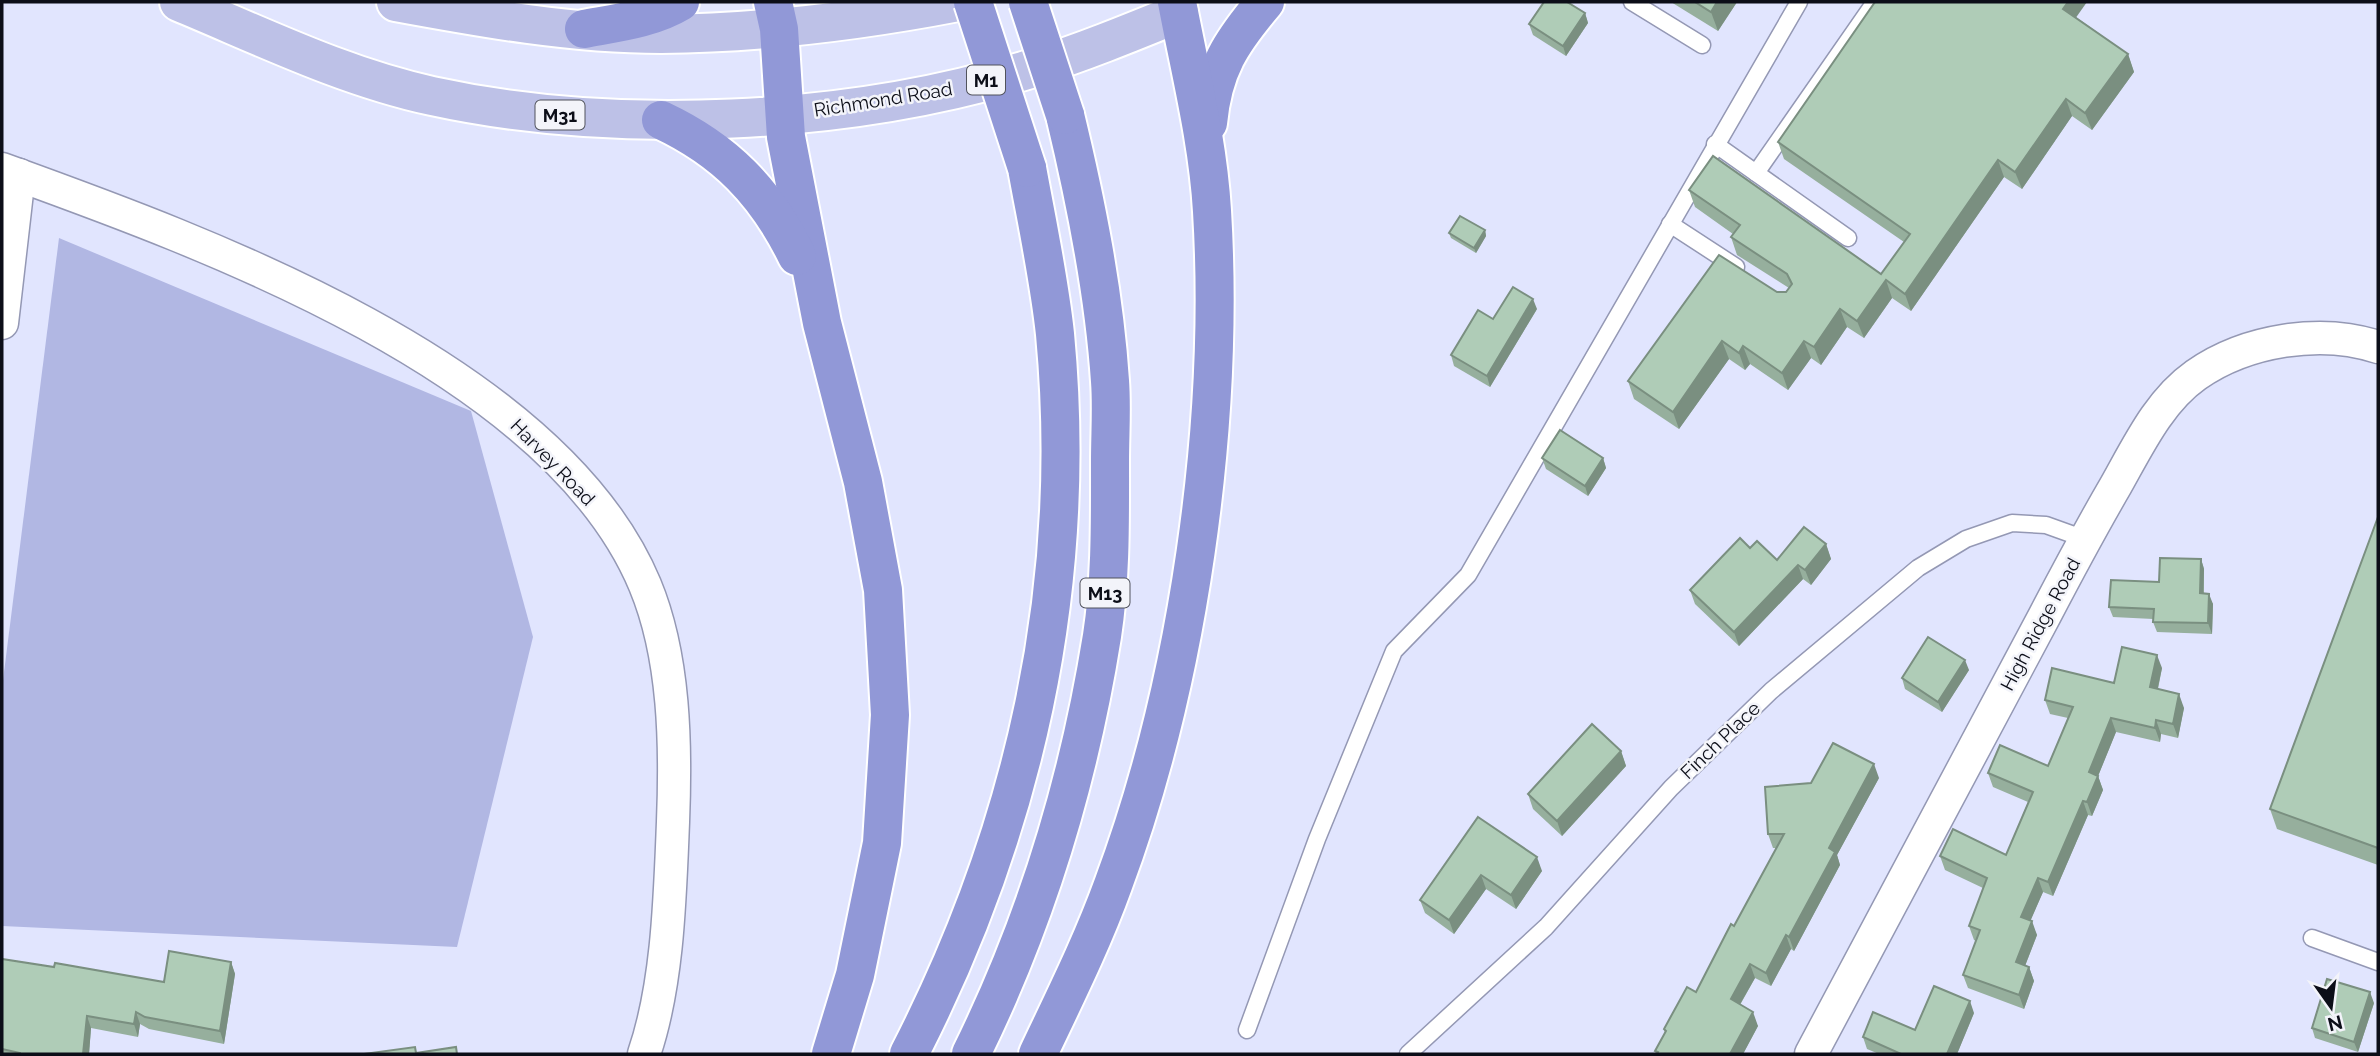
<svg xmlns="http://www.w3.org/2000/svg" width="2380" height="1056" viewBox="0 0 2380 1056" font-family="Raleway,sans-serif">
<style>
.green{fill:#b1b7e3}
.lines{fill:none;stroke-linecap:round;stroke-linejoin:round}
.service-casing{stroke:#9498b4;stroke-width:19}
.minor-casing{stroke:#9498b4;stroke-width:35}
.primary-casing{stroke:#fff;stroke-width:42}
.motorway-casing{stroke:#fff;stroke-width:42}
.service{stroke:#fff;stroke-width:16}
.minor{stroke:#fff;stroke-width:32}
.primary{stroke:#bdc1e7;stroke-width:38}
.motorway{stroke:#9198d7;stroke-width:38}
.motorway-bridge-casing{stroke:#fff;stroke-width:42;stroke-linecap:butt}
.motorway-bridge{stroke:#9198d7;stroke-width:38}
.wall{fill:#96af9d}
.shaded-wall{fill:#7a8f80}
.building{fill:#afccb7;stroke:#7a8f80;stroke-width:2}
.labels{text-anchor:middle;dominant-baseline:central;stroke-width:5;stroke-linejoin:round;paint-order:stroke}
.shield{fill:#f3f4fa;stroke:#51535c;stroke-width:2}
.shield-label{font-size:18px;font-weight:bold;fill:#0c0e18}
.street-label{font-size:19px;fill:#0c0e18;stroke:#f3f4fa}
</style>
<rect width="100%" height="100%" fill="#e1e5fe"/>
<path class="green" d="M59,238l412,173 62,226 -76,310 -455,-21v-238z"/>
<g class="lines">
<g class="service-casing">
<g id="service">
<path d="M1632,2l70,43"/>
<path d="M1715,144l133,94"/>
<path d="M1756,173l119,-171"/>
<path d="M1670,224l66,43"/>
<path d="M2312,938l66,24"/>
<path d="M1247,1030l70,-191 77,-188 74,-76 331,-573"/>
<path d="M1408,1054l138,-127 125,-139 100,-97 147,-123 48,-29 46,-16 34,2 39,14"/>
</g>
</g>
<g class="minor-casing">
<g id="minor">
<path d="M2,169c205,74 553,200 643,416 30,72 31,161 28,237 -3,74 -5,162 -29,232"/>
<path d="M2,323l17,-148"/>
<path d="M1811,1054c78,-146 156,-293 234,-439 23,-44 46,-87 71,-130 22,-39 43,-84 80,-110 50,-35 125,-47 182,-28"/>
</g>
</g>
<g class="primary-casing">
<g id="primary">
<path d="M179,2c82,34 165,75 253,94 184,40 418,29 598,-27 51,-16 100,-36 149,-56"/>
<path d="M396,2c87,16 176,32 265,32 100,-1 198,-13 297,-32"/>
</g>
</g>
<g class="motorway-casing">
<g id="motorway">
<path d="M773,2l6,27 7,108 36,186 41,159 20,108 7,125 -8,128 -27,132 -24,79"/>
<path d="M584,29c32,-6 68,-10 96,-27"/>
<path d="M661,120c64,30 105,72 136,136"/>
<path d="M1208,123c5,-54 23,-81 57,-121"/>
<path d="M909,1054c115,-224 170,-467 146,-720 -6,-56 -18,-111 -28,-166"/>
<path d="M971,1054c65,-132 108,-274 131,-418 9,-58 8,-118 8,-175 0,-27 2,-54 0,-80 -6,-90 -24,-179 -45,-266"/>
<path d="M1038,1054c26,-55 54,-111 75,-169 75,-201 112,-460 99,-674 -4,-70 -22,-140 -35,-209"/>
</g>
</g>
<use href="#service" class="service"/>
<use href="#minor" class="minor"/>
<use href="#primary" class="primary"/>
<use href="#motorway" class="motorway"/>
<g class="motorway-bridge-casing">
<g id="motorway-bridge">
<path d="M973,2l54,166"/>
<path d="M1028,2l37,113"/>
</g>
</g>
<use href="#motorway-bridge" class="motorway-bridge"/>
</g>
<g class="wall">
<path d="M1671,2h66l-19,29z"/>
<path d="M1585,13l3,10 -22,33 -33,-21 -4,-11z"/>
<path d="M2076,17l52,37 6,18 -42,58 -20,-14 -50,73 -18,-12 -93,134 -19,-13 -28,40 -17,-11 -26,38 -10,-7 -23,32 -38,-26 -5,6 -16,-11 -50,70 -45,-30 -6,-18 149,-89h9l3,-4 -52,-33 -6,-18 2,-3 -38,-27 -6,-17 192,84 23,-32 -120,-83 -6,-17z"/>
<path d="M1485,230l1,6 -10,17 -25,-15 -2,-5z"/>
<path d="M1537,309l-47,78 -36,-21 -3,-11z"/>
<path d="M1542,458h61l3,10 -18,28 -42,-27z"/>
<path d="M2378,518v347l-101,-36 -7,-20z"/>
<path d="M1826,544l5,15 -20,26 -8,-6 -64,67 -44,-42 -5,-14 60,-42 27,12z"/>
<path d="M2201,559l3,10v24l9,11 -1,30 -55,-2 -4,-10v-3l-40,-2 -4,-10 50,-25z"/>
<path d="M2162,668l-4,21 26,19 -6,30 -17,-4 -1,8 -44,-10 -18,44 5,14 -11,26 -4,-1 -35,81 -10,-4 -13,29 7,14 -12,31 4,1 5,14 -10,28 -56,-21 -5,-13 13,-34 -2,-1 -5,-14 14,-38 -38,-18 -5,-14 66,-1 22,-53 -35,-15 -5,-14 60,-7 20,-48 -18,-4 -5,-14 69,-17z"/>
<path d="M1969,670l-27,42 -37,-23 -3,-11z"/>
<path d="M1621,751l5,15 -64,70 -29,-27 -5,-15z"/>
<path d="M1879,778l-42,77 3,10 -46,86 -3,-2 -20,37 -16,-8 -15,27 18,21 -15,28h-87l-1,-3 10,-18 -1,-4 32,-37 38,-66 42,-78h-3l-5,-14z"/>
<path d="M1478,817l64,54 -26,38 -30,-20 -32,45 -29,-21 -5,-13z"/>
<path d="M2,959l52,8 110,15 67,-20 4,12 -11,70 -75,-15 -9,-5 -2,13 -47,-9 -2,26h-87z"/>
<path d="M2374,1003l-16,49 -43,-14 -3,-10z"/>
<path d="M1974,1013l-17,41h-78l-12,-5 -4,-12 52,-7z"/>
</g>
<g class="shaded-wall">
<path d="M1717,2h20l-19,29 -7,-19z"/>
<path d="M2068,2h19l-17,24 -7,-17z"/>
<path d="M1585,13l3,10 -22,33 -3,-10z"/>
<path d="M2128,54l6,18 -42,58 -7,-17z"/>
<path d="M2066,99l6,17 -50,73 -7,-17z"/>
<path d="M1998,160l6,17 -93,134 -6,-17z"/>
<path d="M1485,230l1,6 -10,17 -2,-5z"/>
<path d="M1886,280l6,18 -28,40 -7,-17z"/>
<path d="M1533,299l4,10 -47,78 -3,-11z"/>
<path d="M1840,309l7,18 -26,38 -7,-18z"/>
<path d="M1722,341l7,18 -50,70 -6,-17z"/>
<path d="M1804,341l7,17 -23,32 -6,-17z"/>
<path d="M1743,346l7,18 -5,6 -6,-17z"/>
<path d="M1603,458l3,10 -18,28 -3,-10z"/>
<path d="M1826,544l5,15 -20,26 -6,-15z"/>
<path d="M2201,559l3,10 -1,35 -3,-11z"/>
<path d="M1798,565l5,14 -64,67 -5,-14z"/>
<path d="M2209,594l4,10 -1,30 -4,-11z"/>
<path d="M2157,655l5,13 -7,33 -5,-14z"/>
<path d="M1965,660l4,10 -27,42 -4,-10z"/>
<path d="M2179,694l5,14 -6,30 -5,-14z"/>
<path d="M2111,718l5,14 -22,54 -5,-14z"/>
<path d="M2156,720l5,14 -1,8 -5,-14z"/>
<path d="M1621,751l5,15 -64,70 -5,-15z"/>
<path d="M1874,764l5,14 -42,77 3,10 -46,86 -5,-14 40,-89z"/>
<path d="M2098,776l5,14 -11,26 -5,-14z"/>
<path d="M2083,801l5,14 -35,81 -5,-14z"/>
<path d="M1537,857l5,14 -26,38 -5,-14z"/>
<path d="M1481,875l5,14 -32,45 -5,-14z"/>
<path d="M2038,878l5,14 -17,39 -5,-14z"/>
<path d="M2032,921l5,14 -16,41 -5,-14z"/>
<path d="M1786,935l5,14 -20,37 -5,-13z"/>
<path d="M231,962l4,12 -11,70 -4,-13z"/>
<path d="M1750,964l5,14 -20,35 -4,-14z"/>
<path d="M2029,967l5,14 -10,28 -5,-14z"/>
<path d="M2370,992l4,11 -16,49 -4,-10z"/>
<path d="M1970,1001l4,12 -17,41h-10z"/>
<path d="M136,1012l4,12 -2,13 -4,-13z"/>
<path d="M1753,1012l5,14 -15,28h-13z"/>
<path d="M87,1016l4,12 -2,26h-6z"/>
</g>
<g class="building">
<path d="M1544,2h23l18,11 -22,33 -34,-22z"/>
<path d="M1695,2h22l-6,10z"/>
<path d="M1875,2h193l-5,7 65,45 -43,59 -19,-14 -51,73 -17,-12 -93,134 -19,-14 -29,41 -17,-12 -26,38 -10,-6 -22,32 -39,-27 -4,7 -17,-12 -49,71 -45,-31 91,-126 58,37h9l6,-8 -5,-10 -56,-37 9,-12 -51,-35 24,-34 168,118 29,-40 -132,-92z"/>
<path d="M1460,216l25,14 -11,18 -25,-15z"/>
<path d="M1513,287l20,12 -46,77 -36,-21 27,-45 15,9z"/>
<path d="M1560,430l43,28 -18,28 -43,-28z"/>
<path d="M2378,517v331l-108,-39z"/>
<path d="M1804,527l22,17 -21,26 -7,-5 -64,67 -44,-42 50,-52 10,10 7,-7 20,19z"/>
<path d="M2160,558l41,1 -1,34 9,1 -1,29 -55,-1 1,-13 -45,-2 2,-27 48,2z"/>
<path d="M1928,637l37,23 -27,42 -36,-24z"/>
<path d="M2122,647l35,8 -7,32 29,7 -6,30 -17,-4 -1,8 -44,-10 -22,54 9,4 -11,26 -4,-1 -35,81 -10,-4 -17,39 11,4 -16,41 13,5 -10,28 -56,-20 17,-45 -11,-4 18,-48 -47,-22 13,-27 53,26 27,-63 -45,-19 12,-28 48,21 25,-59 -28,-7 7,-32 62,15z"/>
<path d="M1592,724l29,27 -64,70 -29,-27z"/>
<path d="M1833,743l41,21 -45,84 6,4 -46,85 -3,-2 -20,38 -16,-9 -19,35 22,13 -23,42h-73l1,-2 -3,-1 11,-20 -2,-2 23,-42 9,5 35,-68 3,2 50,-92h-16l-3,-47 46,-4z"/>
<path d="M1478,817l59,40 -26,38 -30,-20 -32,45 -29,-20z"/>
<path d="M169,951l62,11 -11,69 -75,-14 -9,-5 -2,12 -47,-8 -4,38h-63v-1l-18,-4v-90l52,8 1,-4 109,19z"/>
<path d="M2327,979l43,13 -16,50 -42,-14z"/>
<path d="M1934,986l36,15 -23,53h-46l-38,-17 10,-25 42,18z"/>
<path d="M415,1047l1,6 40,-6 1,7h-93z"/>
</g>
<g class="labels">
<g class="shield">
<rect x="967" y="65.5" width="38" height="29" rx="5"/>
<rect x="535.5" y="100.5" width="49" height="29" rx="5"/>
<rect x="1080.5" y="578.5" width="49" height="29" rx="5"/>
</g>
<g class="shield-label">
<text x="986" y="80">M1</text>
<text x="560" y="115">M31</text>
<text x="1105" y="593">M13</text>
</g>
<g class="street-label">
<text transform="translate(883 99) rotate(-9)">Richmond Road</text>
<text transform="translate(553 462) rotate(46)">Harvey Road</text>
<text transform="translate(2040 624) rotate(-62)">High Ridge Road</text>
<text transform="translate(1720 740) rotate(-44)">Finch Place</text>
</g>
</g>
<rect width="2380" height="1056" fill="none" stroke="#0c0e18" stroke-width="7"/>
<g transform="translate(2331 1007) rotate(166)" stroke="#f3f4fa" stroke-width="5" paint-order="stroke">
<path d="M0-5L12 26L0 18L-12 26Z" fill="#0c0e18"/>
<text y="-10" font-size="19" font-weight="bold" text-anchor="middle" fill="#0c0e18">N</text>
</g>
</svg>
